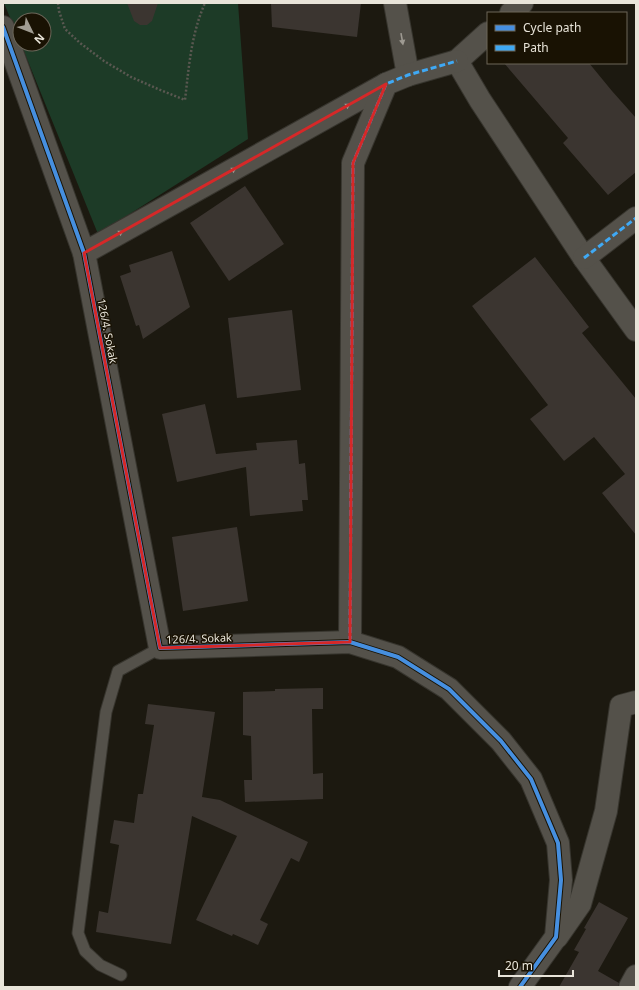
<svg xmlns="http://www.w3.org/2000/svg" width="639" height="990" viewBox="0 0 639 990" font-family="'Noto Sans',sans-serif">
<style>
.green{fill:#1d3b27}
.building{fill:#3b3530}
.lines{fill:none;stroke-linecap:round;stroke-linejoin:round}
.lane-casing{stroke:#37352e;stroke-width:13}
.street-casing{stroke:#37352e;stroke-width:24}
.path{stroke:#5a5851;stroke-width:2.5;stroke-dasharray:2 2;stroke-linecap:butt}
.lane{stroke:#54514a;stroke-width:11}
.street{stroke:#54514a;stroke-width:22}
.quiet{stroke:#3fa9f5;stroke-width:3;stroke-dasharray:6 3;stroke-linecap:butt}
.cycleway-casing{stroke:#191203;stroke-width:6}
.cycleway{stroke:#468fdf;stroke-width:4}
.oneway{fill:#9e9a92}
.marked{fill:none;stroke:#d62828;stroke-width:3;stroke-linejoin:round}
.labels{text-anchor:middle;dominant-baseline:central;stroke-width:3;stroke-linejoin:round;paint-order:stroke}
.street-label{font-size:11px;fill:#e8e4d9;stroke:#191203}
</style>
<rect width="100%" height="100%" fill="#1c1910"/>
<path class="green" d="M4,3h234l10,136 -150,95 -77,-190h23v-24h-24v22z"/>
<g class="building">
<path d="M127,3h31l-6,18 -5,4h-7l-6,-4z"/>
<path d="M271,3h90l-4,34 -85,-10z"/>
<path d="M504,63h85l23,28 24,27v54l-28,23 -45,-52 5,-5z"/>
<path d="M245,186l39,58 -55,37 -39,-58z"/>
<path d="M172,251l18,56 -47,32 -4,-14 -3,1 -16,-50 11,-4 -2,-7z"/>
<path d="M535,257l54,70 -7,6 54,66v136l-34,-42 23,-19 -31,-37 -30,24 -34,-42 18,-14 -76,-99z"/>
<path d="M292,310l9,80 -64,8 -9,-80z"/>
<path d="M205,404l11,50 41,-4 -1,-7 41,-3 2,24 6,-1 3,37h-6l1,11 -53,5 -4,-49 -69,15 -15,-68z"/>
<path d="M237,527l11,74 -65,10 -11,-74z"/>
<path d="M323,688v21h-11l1,65 10,-1v26l-78,3 -1,-22h8l-1,-44 -8,-1v-43l32,-1v-2z"/>
<path d="M148,704l67,8 -13,85 18,3 88,42 -9,20 -8,-4 -31,62 8,4 -10,21 -25,-11 -1,2 -36,-16 41,-84 -45,-20 -21,128 -75,-12 3,-21 9,2 11,-68 -9,-2 4,-23 20,3 4,-29h5l11,-69 -9,-1z"/>
<path d="M599,902l29,16 -30,53 21,12 -1,4h-59l20,-35 -5,-2 12,-21 -2,-1z"/>
</g>
<g class="lines">
<g class="lane-casing">
<path id="lane" d="M121,975l-21,-10 -15,-14 -7,-18 28,-221 12,-41 42,-23"/>
</g>
<g class="street-casing">
<g id="street">
<path d="M395,3l13,72"/>
<path d="M511,13l11,-10"/>
<path d="M3,27l81,226 76,395 190,-6 48,15 51,32 52,52 30,38 27,64 3,37 -5,57 -36,50"/>
<path d="M488,33l-31,28 23,39 104,158 52,72"/>
<path d="M84,253l302,-169"/>
<path d="M584,258l52,-40"/>
<path d="M350,642l3,-479 33,-79 22,-9 49,-14"/>
<path d="M557,937l23,-33 26,-93 15,-105 15,-4"/>
<path d="M630,987l6,-11"/>
</g>
</g>
<path class="path" d="M58,3l1,8 6,18 15,14 24,18 27,16 27,12 27,11c4,-34 6,-65 20,-97"/>
<use href="#lane" class="lane"/>
<use href="#street" class="street"/>
<g class="quiet">
<path d="M584,258l52,-40"/>
<path d="M350,642l3,-479 33,-79 22,-9 49,-14"/>
</g>
<g class="cycleway-casing">
<path id="cycleway" d="M3,27l81,226 76,395 190,-6 48,15 51,32 52,52 30,38 27,64 3,37 -5,57 -36,50"/>
</g>
<use href="#cycleway" class="cycleway"/>
</g>
<defs><path id="oneway-solid" d="M-6-.8H1V-3.2L6.5 0L1 3.2V.8H-6Z"/></defs>
<g class="oneway">
<use href="#oneway-solid" transform="translate(402 39) rotate(80)"/>
<use href="#oneway-solid" transform="translate(345 107) rotate(-29)"/>
<use href="#oneway-solid" transform="translate(231 171) rotate(-29)"/>
<use href="#oneway-solid" transform="translate(118 234) rotate(-29)"/>
</g>
<path class="marked" d="M386,84l-33,79 -3,479 -190,6 -76,-395z"/>
<g class="labels">
<g class="street-label">
<text transform="translate(108 331) rotate(79)">126/4. Sokak</text>
<text transform="translate(199 638) rotate(-2)">126/4. Sokak</text>
</g>
</g>
<rect width="639" height="990" fill="none" stroke="#e8e4d9" stroke-width="8"/>
<rect x="487" y="12" width="140" height="52" fill="#191203" stroke="#6c6659"/>
<rect x="495" y="25" width="20" height="6" fill="#468fdf" stroke="#6c6659"/>
<text x="523" y="32" font-size="12" fill="#e8e4d9">Cycle path</text>
<rect x="495" y="45" width="20" height="6" fill="#3fa9f5" stroke="#6c6659"/>
<text x="523" y="52" font-size="12" fill="#e8e4d9">Path</text>
<g transform="translate(32 32) rotate(133)"><circle r="19" fill="#191203" stroke="#6c6659"/>
<path d="M0-3L7 15L0 10L-7 15Z" fill="#a19d93"/>
<text y="-6" font-size="11" font-weight="bold" text-anchor="middle" fill="#e8e4d9">N</text>
</g>
<path d="M499 970v6h74v-6" fill="none" stroke="#e8e4d9" stroke-width="2"/>
<text x="505" y="970" font-size="12" fill="#e8e4d9" stroke="#191203" stroke-width="3" paint-order="stroke">20 m</text>
</svg>
